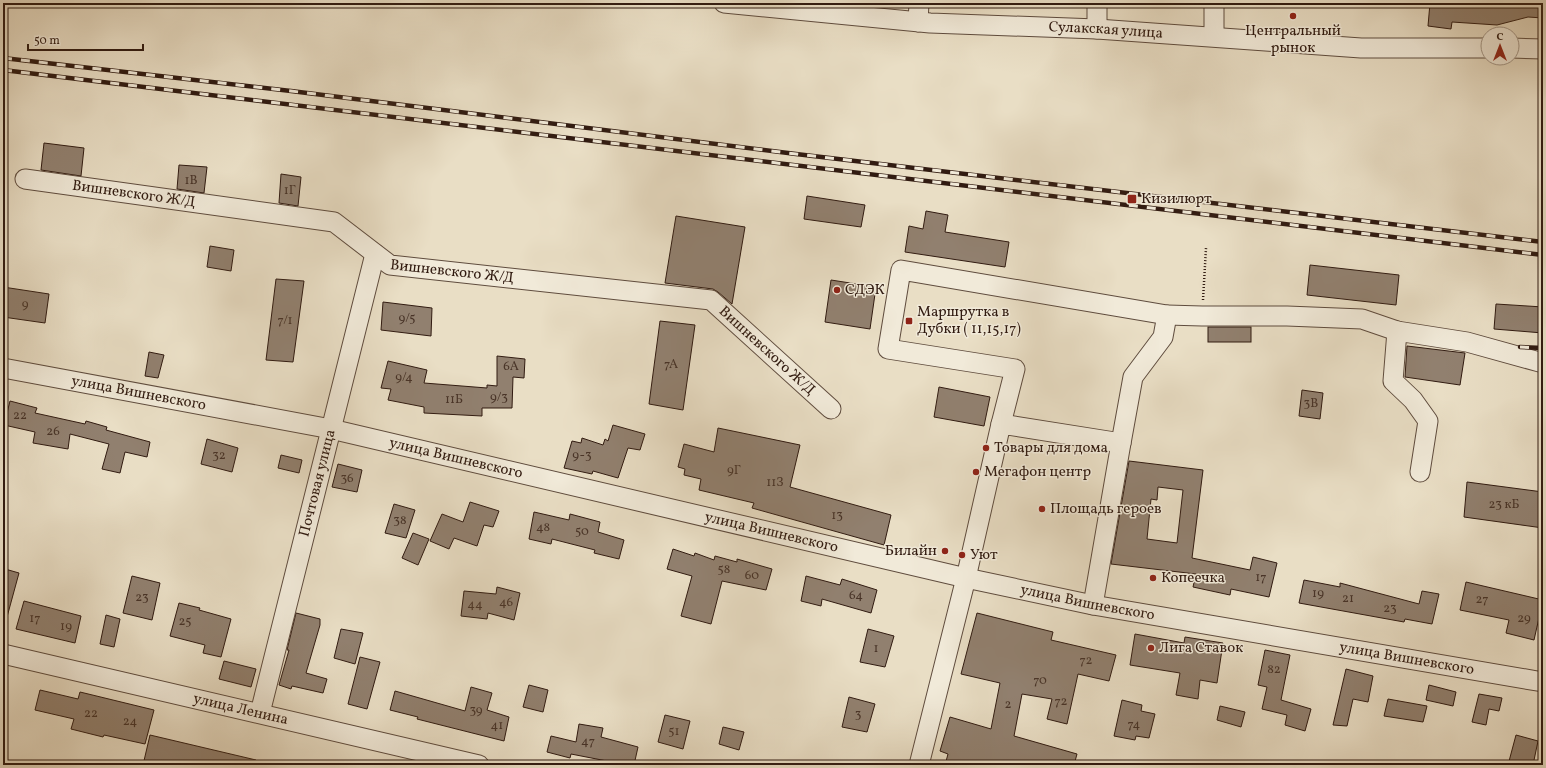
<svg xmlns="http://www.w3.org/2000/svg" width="1546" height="768" viewBox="0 0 1546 768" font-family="Vollkorn,serif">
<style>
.building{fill:#91806f;stroke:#311b11;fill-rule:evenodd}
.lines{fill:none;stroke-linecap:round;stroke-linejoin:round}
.minor-casing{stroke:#5f4c3e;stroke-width:21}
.path{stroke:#311b11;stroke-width:2.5;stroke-dasharray:1 2;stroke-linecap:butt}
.minor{stroke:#f1ead9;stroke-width:19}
.rail-casing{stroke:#311b11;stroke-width:4.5}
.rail{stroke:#f1ead9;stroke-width:3;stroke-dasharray:9;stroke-linecap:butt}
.poi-dot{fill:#8f2418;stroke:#f1ead9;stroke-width:1.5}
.labels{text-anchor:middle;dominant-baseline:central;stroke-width:3;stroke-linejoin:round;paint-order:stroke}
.number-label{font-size:13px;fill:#493428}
.street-label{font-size:15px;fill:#311b11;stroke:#f1ead9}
.poi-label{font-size:15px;fill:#311b11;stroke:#f1ead9;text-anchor:start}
</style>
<rect width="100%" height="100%" fill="#e9dec5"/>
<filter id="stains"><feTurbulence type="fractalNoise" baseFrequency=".005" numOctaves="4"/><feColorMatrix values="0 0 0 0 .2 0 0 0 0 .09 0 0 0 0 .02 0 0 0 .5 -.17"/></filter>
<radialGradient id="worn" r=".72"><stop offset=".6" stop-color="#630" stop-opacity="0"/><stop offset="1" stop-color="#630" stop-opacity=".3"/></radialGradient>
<g class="building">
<path d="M1430,3h113v15l-15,-1 -31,8 -45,-3 -1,7 -23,-3z"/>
<path d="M44,143l40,5 -3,28 -40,-6z"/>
<path d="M179,165l28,2 -3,26 -27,-4z"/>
<path d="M281,174l20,3 -3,29 -19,-3z"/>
<path d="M807,196l58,9 -4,22 -57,-8z"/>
<path d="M926,211l22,4 -3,17 64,10 -4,25 -100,-15 4,-26 14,3z"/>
<path d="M676,216l69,11 -13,77 -14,-12 -5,-3 -48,-6z"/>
<path d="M210,246l24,4 -3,21 -24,-4z"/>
<path d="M1310,265l89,10 -3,30 -89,-10z"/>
<path d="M276,279l28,2 -11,81 -27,-2z"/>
<path d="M831,280l45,7 -6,42 -45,-7z"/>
<path d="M3,287l46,7 -4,29 -42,-6z"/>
<path d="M383,302l49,6 -1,28 -50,-6z"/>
<path d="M1496,304l47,3v26l-49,-4z"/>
<path d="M660,321l35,4 -12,85 -34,-6z"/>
<rect x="1208" y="327" width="43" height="15"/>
<path d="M1407,346l58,7 -5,32 -55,-8z"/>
<path d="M149,352l15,3 -6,23 -13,-2z"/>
<path d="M497,356l28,3 -1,19 -11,-1 -1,31h-30v8l-58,-3v-6l-36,-7 3,-11 -10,-1 7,-27 39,9 -3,13 63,5v-3l10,1z"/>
<path d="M939,387l51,10 -6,29 -50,-9z"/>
<path d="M1302,390l21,3 -3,26 -21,-3z"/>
<path d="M10,401l27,7 -2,5 50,11 1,-3 21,6 -1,3 44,12 -3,15 -22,-5 -5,21 -18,-4 7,-25 -39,-10 -2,15 -35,-6 2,-11 -31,-7z"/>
<path d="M613,425l32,9 -5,16 -12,-2 -10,30 -25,-7 -1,3 -28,-6 8,-27 9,2 1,-5 21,7 2,-6 3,2z"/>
<path d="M718,428l82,17 -10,42 101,28 -7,30 -132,-37 2,-5 -55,-13 2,-11 -17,-4 1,-6 -7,-2 6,-23 30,8z"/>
<path d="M207,439l31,9 -6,24 -31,-8z"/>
<path d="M281,455l21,5 -3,13 -21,-5z"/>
<path d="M1129,461l74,9 -11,88 58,12 3,-13 24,6 -8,34 -38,-8 -1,6 -37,-8 3,-13 -85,-10zM1158,487l25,3 -6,53 -30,-4 4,-40 6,1z"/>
<path d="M338,464l24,6 -5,22 -25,-5z"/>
<path d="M1467,482l76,10v36l-79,-11z"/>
<path d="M470,502l29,9 -6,16 -9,-2 -7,21 -23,-8 -5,11 -19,-8 12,-27 21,8z"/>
<path d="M394,504l21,6 -9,28 -21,-5z"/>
<path d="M534,512l35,8 1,-6 30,8 -2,10 26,8 -5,19 -25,-6 1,-3 -43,-11 -1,5 -22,-5z"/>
<path d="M413,533l16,6 -11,26 -16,-7z"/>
<path d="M673,549l21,7 1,-3 19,7 1,-4 22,6v-3l35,10 -6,21 -44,-9 -11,43 -30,-8 11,-40 -25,-7z"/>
<path d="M5,569l14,4 -12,44 -4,-1v-39z"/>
<path d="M132,576l28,7 -8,37 -29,-7z"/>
<path d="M806,576l34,9 2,-6 35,11 -6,23 -49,-14 -1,7 -20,-5z"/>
<path d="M1304,580l36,7v-4l79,21 3,-13 17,3 -7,30 -27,-5 -1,3 -105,-19z"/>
<path d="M1466,582l77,18 -9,40 -28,-7 3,-13 -49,-10z"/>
<path d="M497,587l23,6 -6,27 -26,-7 -1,6 -26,-3 3,-25 32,3z"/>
<path d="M24,601l57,15 -6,27 -59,-14z"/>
<path d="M179,603l21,5 -1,2 32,9 -10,38 -18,-4 2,-8 -35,-9z"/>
<path d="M296,613l24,6v6l-14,48 21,6 -4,14 -31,-7 -1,3 -12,-4 10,-35h-2z"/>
<path d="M977,613l76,19 -2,8 65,15 -7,26 -31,-7 -11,50 -20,-5 5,-20 -30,-5 -8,42 63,18 -3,11h-129l3,-11 -8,-3 10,-34 41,12 9,-46 -39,-9z"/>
<path d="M106,615l14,4 -6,28 -14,-3z"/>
<path d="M341,629l22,4 -8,31 -21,-6z"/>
<path d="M868,629l26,7 -9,31 -25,-5z"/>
<path d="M1135,634l49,9 1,-6 38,6 -6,40 -17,-3 -2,19 -22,-4 4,-22 -50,-8z"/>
<path d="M1265,650l25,5 -9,45 30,9 -6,22 -20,-6 2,-10 -25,-6 5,-22 -9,-2z"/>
<path d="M360,657l20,5 -13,47 -19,-5z"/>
<path d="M224,661l32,8 -5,18 -32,-8z"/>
<path d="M1346,669l27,7 -5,26 -15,-3 -6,27 -14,-1z"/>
<path d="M529,685l19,5 -5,22 -20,-5z"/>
<path d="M1429,685l27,7 -3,14 -27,-6z"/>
<path d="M471,687l21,6 -5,17 22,7 -5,24 -87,-22 1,-2 -28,-7 5,-19 70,20z"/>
<path d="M40,690l38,9 2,-7 74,18 -9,34 -41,-9 -1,2 -32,-8 3,-10 -39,-9z"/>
<path d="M1479,694l23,4 -3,13 -10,-2 -3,16 -14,-3z"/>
<path d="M849,697l26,7 -8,28 -25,-5z"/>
<path d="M1388,699l39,7 -4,16 -39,-6z"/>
<path d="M1122,700l20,5 -1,6 14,3 -6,24 -13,-2 -1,4 -21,-4z"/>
<path d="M1220,706l25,6 -4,15 -24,-7z"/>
<path d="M665,715l25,6 -7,28 -25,-7z"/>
<path d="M579,724l24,4 -2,9 37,10 -4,18h-23l1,-3 -41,-8 -1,4 -23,-6 4,-16 25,6z"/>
<path d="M723,727l21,5 -5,18 -20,-6z"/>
<path d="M150,735l106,25 -1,5h-112z"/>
<path d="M1516,735l22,6 -5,24h-25z"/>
</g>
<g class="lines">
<g class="minor-casing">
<g id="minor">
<path id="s1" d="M724,3l206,20 167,6 264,19h127"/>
<path d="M918,22l1,-19"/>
<path d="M1097,29v-26"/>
<path d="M1214,36v-33"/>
<path d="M1512,48l31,1"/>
<path id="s2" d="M25,179l309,43 56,43 321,35 120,109"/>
<path d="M1167,315l35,1h85l75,3 35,12"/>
<path id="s3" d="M3,368l328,61 635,149 127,27 450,77"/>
<path d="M1001,424l14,-55 -127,-20 13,-79 266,45 -4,22 -30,40 -12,66"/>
<path d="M1420,472l8,-51 -15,-21 -20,-19 4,-50 70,11 76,21"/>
<path id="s4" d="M3,654l476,111"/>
<path id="s5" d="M260,713l115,-459"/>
<path d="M919,765l47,-187 35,-154 120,19 -28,162"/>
</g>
</g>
<path class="path" d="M1203,300l3,-52"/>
<use href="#minor" class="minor"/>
<g class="rail-casing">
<g id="rail">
<path d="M3,58l288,33 505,63 747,88"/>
<path d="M3,70l1540,185"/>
<path d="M1520,347l23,1"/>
</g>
</g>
<use href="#rail" class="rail"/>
</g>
<g class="poi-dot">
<circle cx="1293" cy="16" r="4"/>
<rect x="1127" y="194" width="10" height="10" rx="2"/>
<circle cx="837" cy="290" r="4"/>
<rect x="905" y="317" width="8" height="8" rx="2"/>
<circle cx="986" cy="448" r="4"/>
<circle cx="976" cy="472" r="4"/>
<circle cx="1042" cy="509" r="4"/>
<circle cx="945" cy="551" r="4"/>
<circle cx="962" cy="555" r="4"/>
<circle cx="1153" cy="578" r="4"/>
<circle cx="1151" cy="648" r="4"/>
</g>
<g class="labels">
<g class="number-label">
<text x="191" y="181">1В</text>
<text x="290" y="191">1Г</text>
<text x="25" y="305">9</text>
<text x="407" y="319">9/5</text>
<text x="285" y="321">7/1</text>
<text x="671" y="365">7А</text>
<text x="511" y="367">6А</text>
<text x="404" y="378">9/4</text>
<text x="499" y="398">9/3</text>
<text x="454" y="400">11Б</text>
<text x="1311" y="404">3В</text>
<text x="20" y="416">22</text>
<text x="53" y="432">26</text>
<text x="219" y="456">32</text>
<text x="582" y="456">9-3</text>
<text x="734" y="471">9Г</text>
<text x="347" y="479">36</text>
<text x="775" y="483">11З</text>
<text x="1504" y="505">23 кБ</text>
<text x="837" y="516">13</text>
<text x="400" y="521">38</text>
<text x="543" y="528">48</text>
<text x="582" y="532">50</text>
<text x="724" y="570">58</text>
<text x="752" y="576">60</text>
<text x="1261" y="578">17</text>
<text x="1318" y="594">19</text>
<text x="856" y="596">64</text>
<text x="142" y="598">23</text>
<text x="1348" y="599">21</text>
<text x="1482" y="600">27</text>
<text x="506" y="603">46</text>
<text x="475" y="605">44</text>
<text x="1390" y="609">23</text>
<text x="35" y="619">17</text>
<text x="1524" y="619">29</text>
<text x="185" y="622">25</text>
<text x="66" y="627">19</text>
<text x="876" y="649">1</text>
<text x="1086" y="661">72</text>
<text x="1274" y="670">82</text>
<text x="1040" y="681">70</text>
<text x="1061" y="702">72</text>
<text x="1008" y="705">2</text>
<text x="476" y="711">39</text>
<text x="91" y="714">22</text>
<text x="858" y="715">3</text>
<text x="130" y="722">24</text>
<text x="1134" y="725">74</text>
<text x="497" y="726">41</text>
<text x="674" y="732">51</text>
<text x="588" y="742">47</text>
</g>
<g class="street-label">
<text stroke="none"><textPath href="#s1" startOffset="383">Сулакская улица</textPath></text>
<text stroke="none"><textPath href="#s2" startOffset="110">Вишневского Ж/Д</textPath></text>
<text stroke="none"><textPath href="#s2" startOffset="445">Вишневского Ж/Д</textPath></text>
<text stroke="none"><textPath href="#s2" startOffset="781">Вишневского Ж/Д</textPath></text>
<text stroke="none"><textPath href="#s3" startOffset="138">улица Вишневского</textPath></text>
<text stroke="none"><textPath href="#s3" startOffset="462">улица Вишневского</textPath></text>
<text stroke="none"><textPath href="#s5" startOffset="237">Почтовая улица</textPath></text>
<text stroke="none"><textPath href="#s3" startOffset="786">улица Вишневского</textPath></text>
<text stroke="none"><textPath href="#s3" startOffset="1110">улица Вишневского</textPath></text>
<text stroke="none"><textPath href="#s3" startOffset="1434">улица Вишневского</textPath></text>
<text stroke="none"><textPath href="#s4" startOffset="244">улица Ленина</textPath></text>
</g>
<g class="poi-label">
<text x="1293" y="31" text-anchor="middle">Центральный<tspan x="1293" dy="17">рынок</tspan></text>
<text x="1141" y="199">Кизилюрт</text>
<text x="845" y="290">СДЭК</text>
<text x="917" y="312">Маршрутка в<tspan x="917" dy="17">Дубки ( 11,15,17)</tspan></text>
<text x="994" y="448">Товары для дома</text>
<text x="984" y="472">Мегафон центр</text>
<text x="1050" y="509">Площадь героев</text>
<text x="937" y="551" text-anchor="end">Билайн</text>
<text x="970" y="555">Уют</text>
<text x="1161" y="578">Копеечка</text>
<text x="1159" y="648">Лига Ставок</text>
</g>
</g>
<rect width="1546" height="768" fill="none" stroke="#e9dec5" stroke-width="16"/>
<rect x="4" y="4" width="1538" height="760" fill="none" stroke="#311b11" stroke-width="2"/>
<rect x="8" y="8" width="1530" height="752" fill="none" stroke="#311b11"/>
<g transform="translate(1500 46)"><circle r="19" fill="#f1ead9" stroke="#a49789"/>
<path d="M0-3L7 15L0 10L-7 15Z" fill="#8f2418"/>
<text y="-6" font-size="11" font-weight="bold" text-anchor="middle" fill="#311b11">С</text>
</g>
<path d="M28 44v6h115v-6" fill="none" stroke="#311b11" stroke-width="2"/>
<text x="34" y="44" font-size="12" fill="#311b11" stroke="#f1ead9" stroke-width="3" paint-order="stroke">50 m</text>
<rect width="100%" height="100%" filter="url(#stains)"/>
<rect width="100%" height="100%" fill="url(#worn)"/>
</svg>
